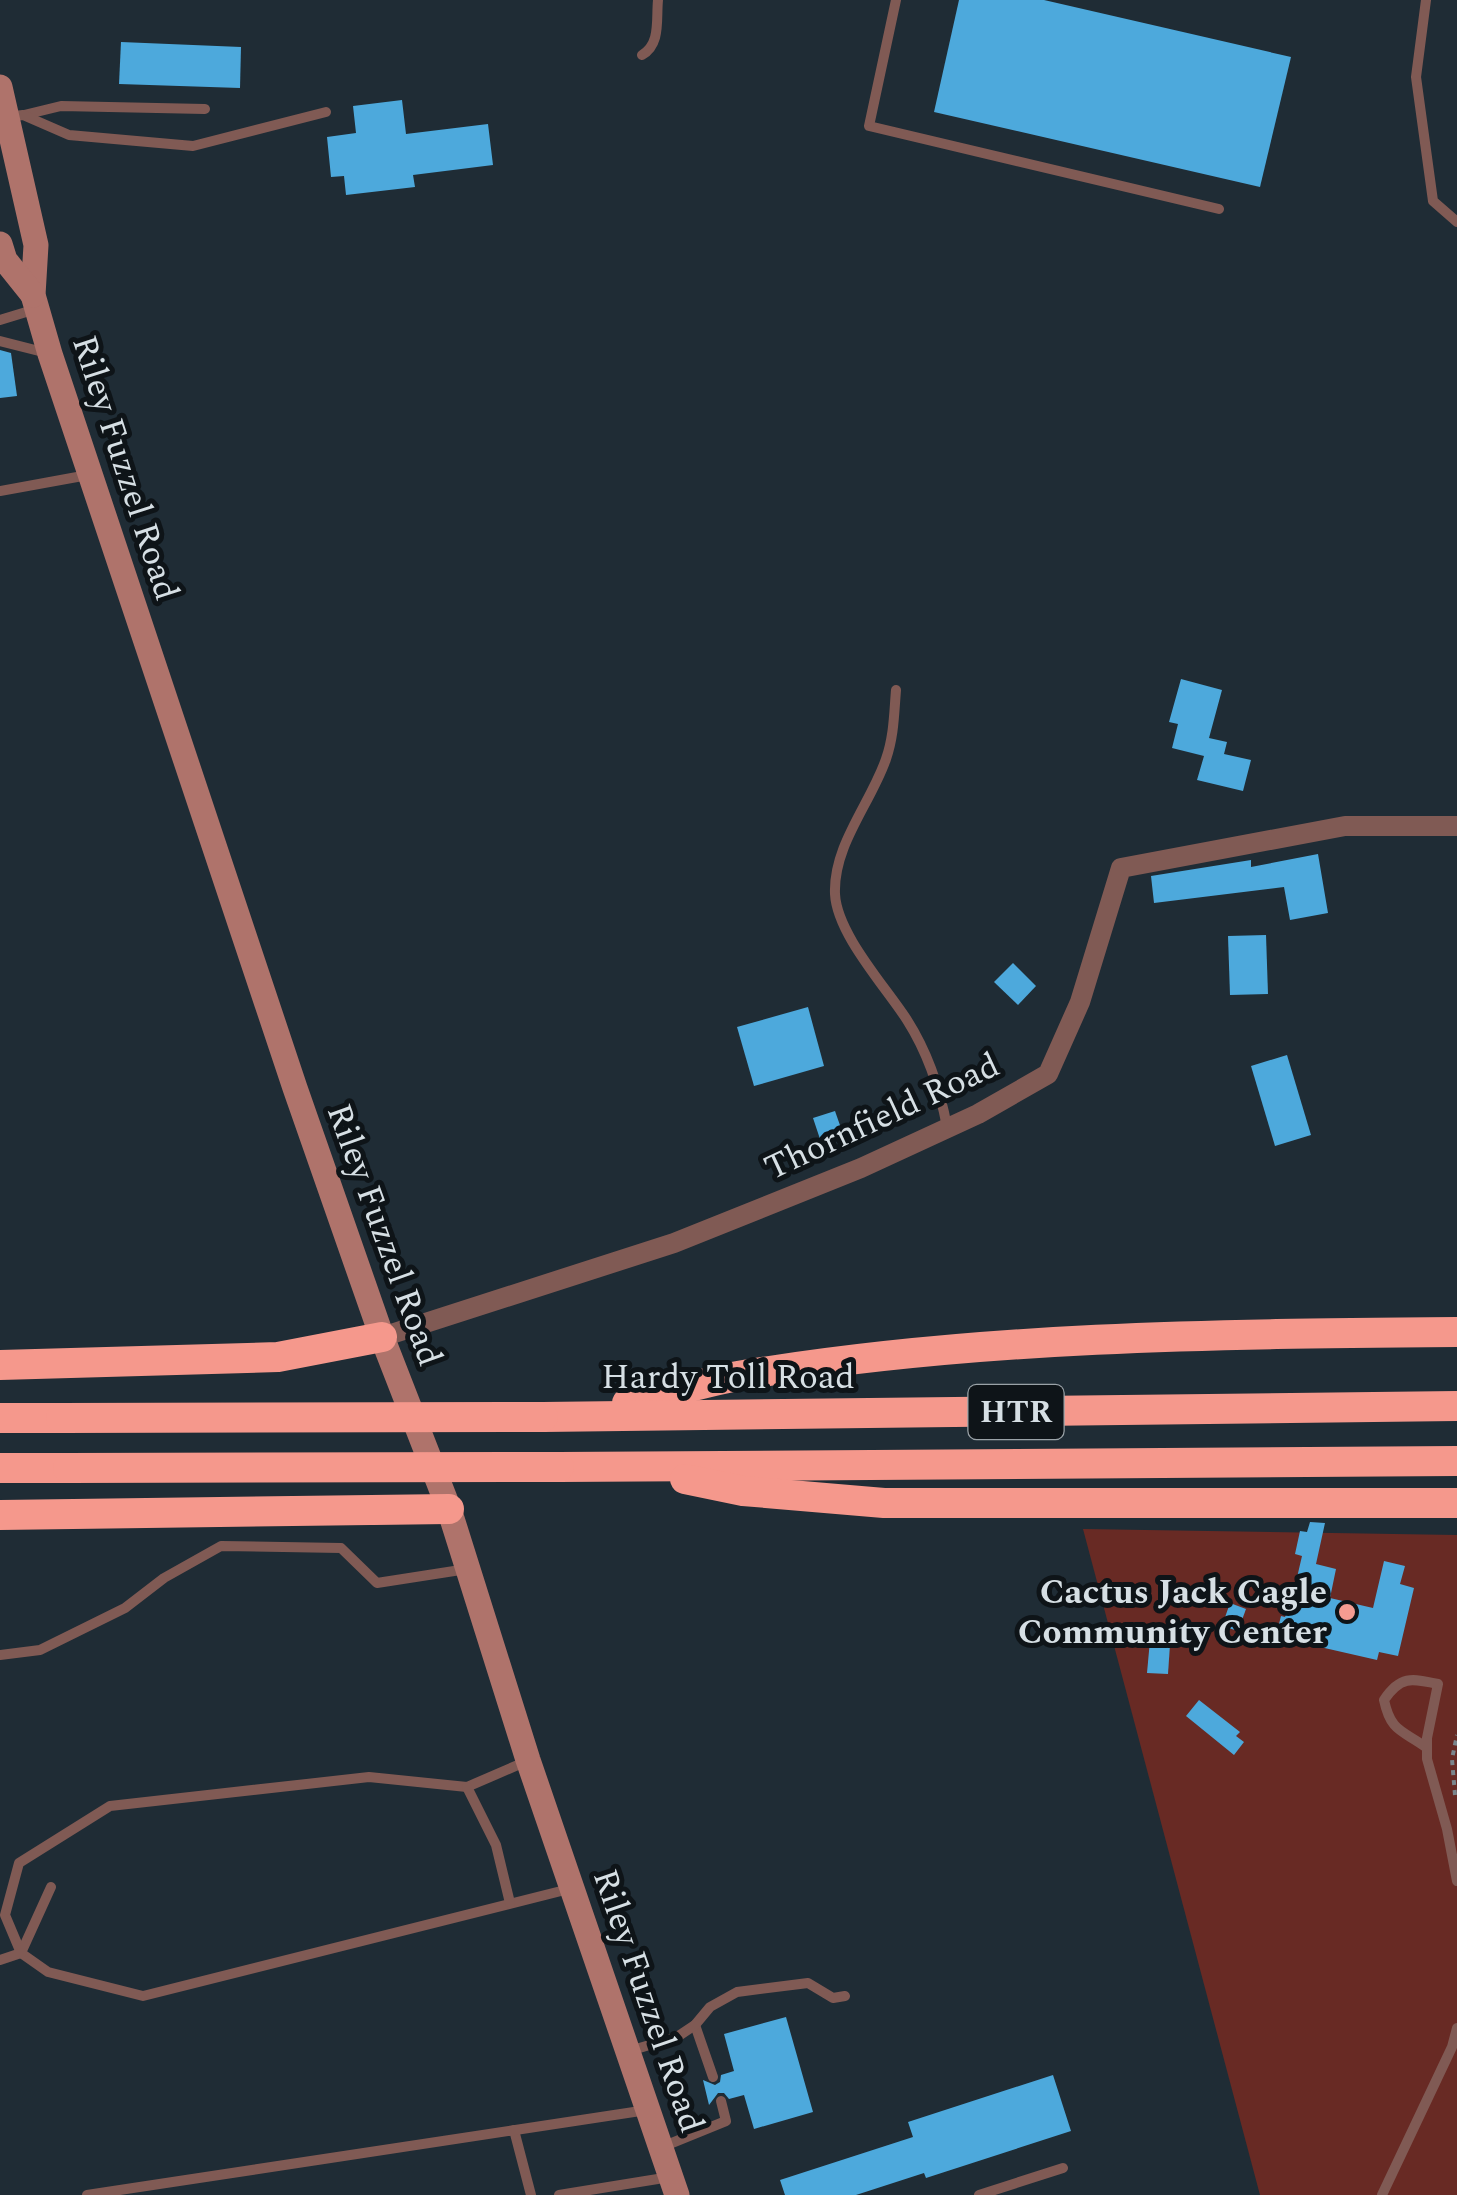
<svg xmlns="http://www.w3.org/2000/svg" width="1457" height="2195" viewBox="0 0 1457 2195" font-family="Spectral,serif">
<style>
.green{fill:#682a24}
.building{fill:#4da9dc}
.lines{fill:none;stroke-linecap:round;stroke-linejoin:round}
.path{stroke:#7a858c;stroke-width:4;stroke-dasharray:5 5;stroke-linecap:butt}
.service{stroke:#805a54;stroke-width:10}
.minor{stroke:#805a54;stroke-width:20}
.secondary{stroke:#af736b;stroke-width:25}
.motorway{stroke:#f5988c;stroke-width:30}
.motorway-bridge{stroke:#f5988c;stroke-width:30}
.poi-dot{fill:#f59c91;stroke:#0e1418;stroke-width:4}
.labels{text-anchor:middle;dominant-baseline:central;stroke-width:10;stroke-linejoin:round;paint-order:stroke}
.shield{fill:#0e1418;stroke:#9aa2a7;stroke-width:2.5}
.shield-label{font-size:32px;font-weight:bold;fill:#d6dfe4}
.street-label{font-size:35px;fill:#d6dfe4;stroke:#0e1418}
.poi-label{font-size:35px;font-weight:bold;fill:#d6dfe4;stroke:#0e1418;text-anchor:end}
</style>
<rect width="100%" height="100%" fill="#1f2c35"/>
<path class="green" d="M1083,1529l374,6v660h-197z"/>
<g class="building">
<path d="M959,0h85l247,57 -31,130 -326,-75z"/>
<path d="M121,42l120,5 -1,41 -121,-4z"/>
<path d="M402,100l4,34 82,-10 5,41 -80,10 2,12 -69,8 -2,-19 -13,1 -4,-40 29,-4 -3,-27z"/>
<path d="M0,350l11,3 6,43 -17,2z"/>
<path d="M1181,679l41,11 -13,48 18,4 -3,12 27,6 -8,31 -46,-11 7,-24 -32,-8 6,-24 -9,-2z"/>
<path d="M1318,854l10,59 -38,7 -6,-33 -130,16 -3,-27 100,-16v7z"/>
<path d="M1266,935l2,59 -38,1 -2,-59z"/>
<path d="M1013,963l23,23 -18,19 -24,-23z"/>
<path d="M808,1007l16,59 -70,20 -17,-59z"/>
<path d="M1287,1055l24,80 -36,11 -24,-80z"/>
<path d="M835,1111l7,20 -22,8 -7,-21z"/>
<path d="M1310,1522l15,1 -9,41 20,5 -6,29 43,10 11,-47 21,5 -5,18 14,4 -16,68 -19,-4 -2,8 -70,-16 1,-4 -31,-8 4,-16 4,1 7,-18 10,-43 -7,-2 5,-23 7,1z"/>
<path d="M1230,1603l16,6 -8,22 -16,-5z"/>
<path d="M1151,1629l20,1 -3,44 -21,-1z"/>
<path d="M1199,1700l41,32 -4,4 8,6 -10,13 -48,-39z"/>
<path d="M786,2017l27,95 -59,17 -10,-34 -15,4 -5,-6h-6l-9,12 -6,-25 12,5 5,-3 1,-7 13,-4 -10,-37z"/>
<path d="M1053,2075l18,56 -145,47 -2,-5 -68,22h-71l-5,-15 133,-43 -5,-15z"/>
</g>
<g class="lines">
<path class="path" d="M1455,1795l-3,-36 5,-24"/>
<g class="service">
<path d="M896,0l-27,126 350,83"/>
<path d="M1426,0l-10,77 17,124 24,21"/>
<path d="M642,55c19,-11 14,-35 16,-55"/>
<path d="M24,115l37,-9 144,3"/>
<path d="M7,117l16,-2 46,20 124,11 133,-34"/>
<path d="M0,320l36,-11"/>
<path d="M0,341l47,12"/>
<path d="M0,491l88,-16"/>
<path d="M896,690c-2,24 -2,46 -10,69 -15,44 -53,86 -51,135 2,40 50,92 72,126 21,33 33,69 40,107"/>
<path d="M0,1655l40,-5 85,-42 39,-30 57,-32 120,2 36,35 90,-14"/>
<path d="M1427,1748c-24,-18 -36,-15 -43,-48 16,-24 27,-22 54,-16l-11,54v21l20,70 10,52"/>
<path d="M527,1761l-60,26 -98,-10 -259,29 -91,57 -14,52 16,38 27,19 95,24 426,-107"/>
<path d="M467,1787l29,58 14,58"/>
<path d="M0,1960l21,-7 30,-66"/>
<path d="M695,2025l18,52"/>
<path d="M629,2051l48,-14 18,-12 15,-18 27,-15 71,-9 25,15 12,-2"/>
<path d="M514,2130l17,65"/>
<path d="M662,2147l64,-26 -5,-20"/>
<path d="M87,2195l560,-85"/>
<path d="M559,2195l111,-18"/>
<path d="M979,2195l84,-27"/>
<path d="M1382,2195l70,-148 5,-19"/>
</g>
<path class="minor" d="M382,1337l292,-94 187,-75 117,-54 70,-40 32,-72 41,-134 224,-42h112"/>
<g class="secondary">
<path d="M0,87l36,158 -3,50 17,59 245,734 87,249 67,172 79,251 149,435"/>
<path d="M0,244l5,16 28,35"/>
</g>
<g class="motorway">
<path d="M0,1365l278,-8 104,-20"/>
<path d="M627,1403c37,-9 74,-20 111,-27 238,-40 478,-42 719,-44"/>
<path d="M543,1417l914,-11"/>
<path d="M0,1418h61"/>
<path d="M559,1467l898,-6"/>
<path d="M0,1468h68"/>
<path d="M685,1479l58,12 141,12h573"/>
<path d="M0,1515l449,-6"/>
</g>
<g class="motorway-bridge">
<path d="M61,1418l482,-1"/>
<path d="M68,1468l491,-1"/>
</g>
</g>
<circle class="poi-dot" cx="1347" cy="1612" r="10"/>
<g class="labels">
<rect class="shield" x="968.5" y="1385" width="95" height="54" rx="8"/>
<g class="shield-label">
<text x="1016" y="1412">HTR</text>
</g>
<g class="street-label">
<text transform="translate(125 468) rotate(72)">Riley Fuzzel Road</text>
<text transform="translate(882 1117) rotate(-25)">Thornfield Road</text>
<text transform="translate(384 1235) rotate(70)">Riley Fuzzel Road</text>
<text x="728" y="1377">Hardy Toll Road</text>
<text transform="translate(648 2001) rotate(71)">Riley Fuzzel Road</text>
</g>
<g class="poi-label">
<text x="1327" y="1592">Cactus Jack Cagle<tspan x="1327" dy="40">Community Center</tspan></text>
</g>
</g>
</svg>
